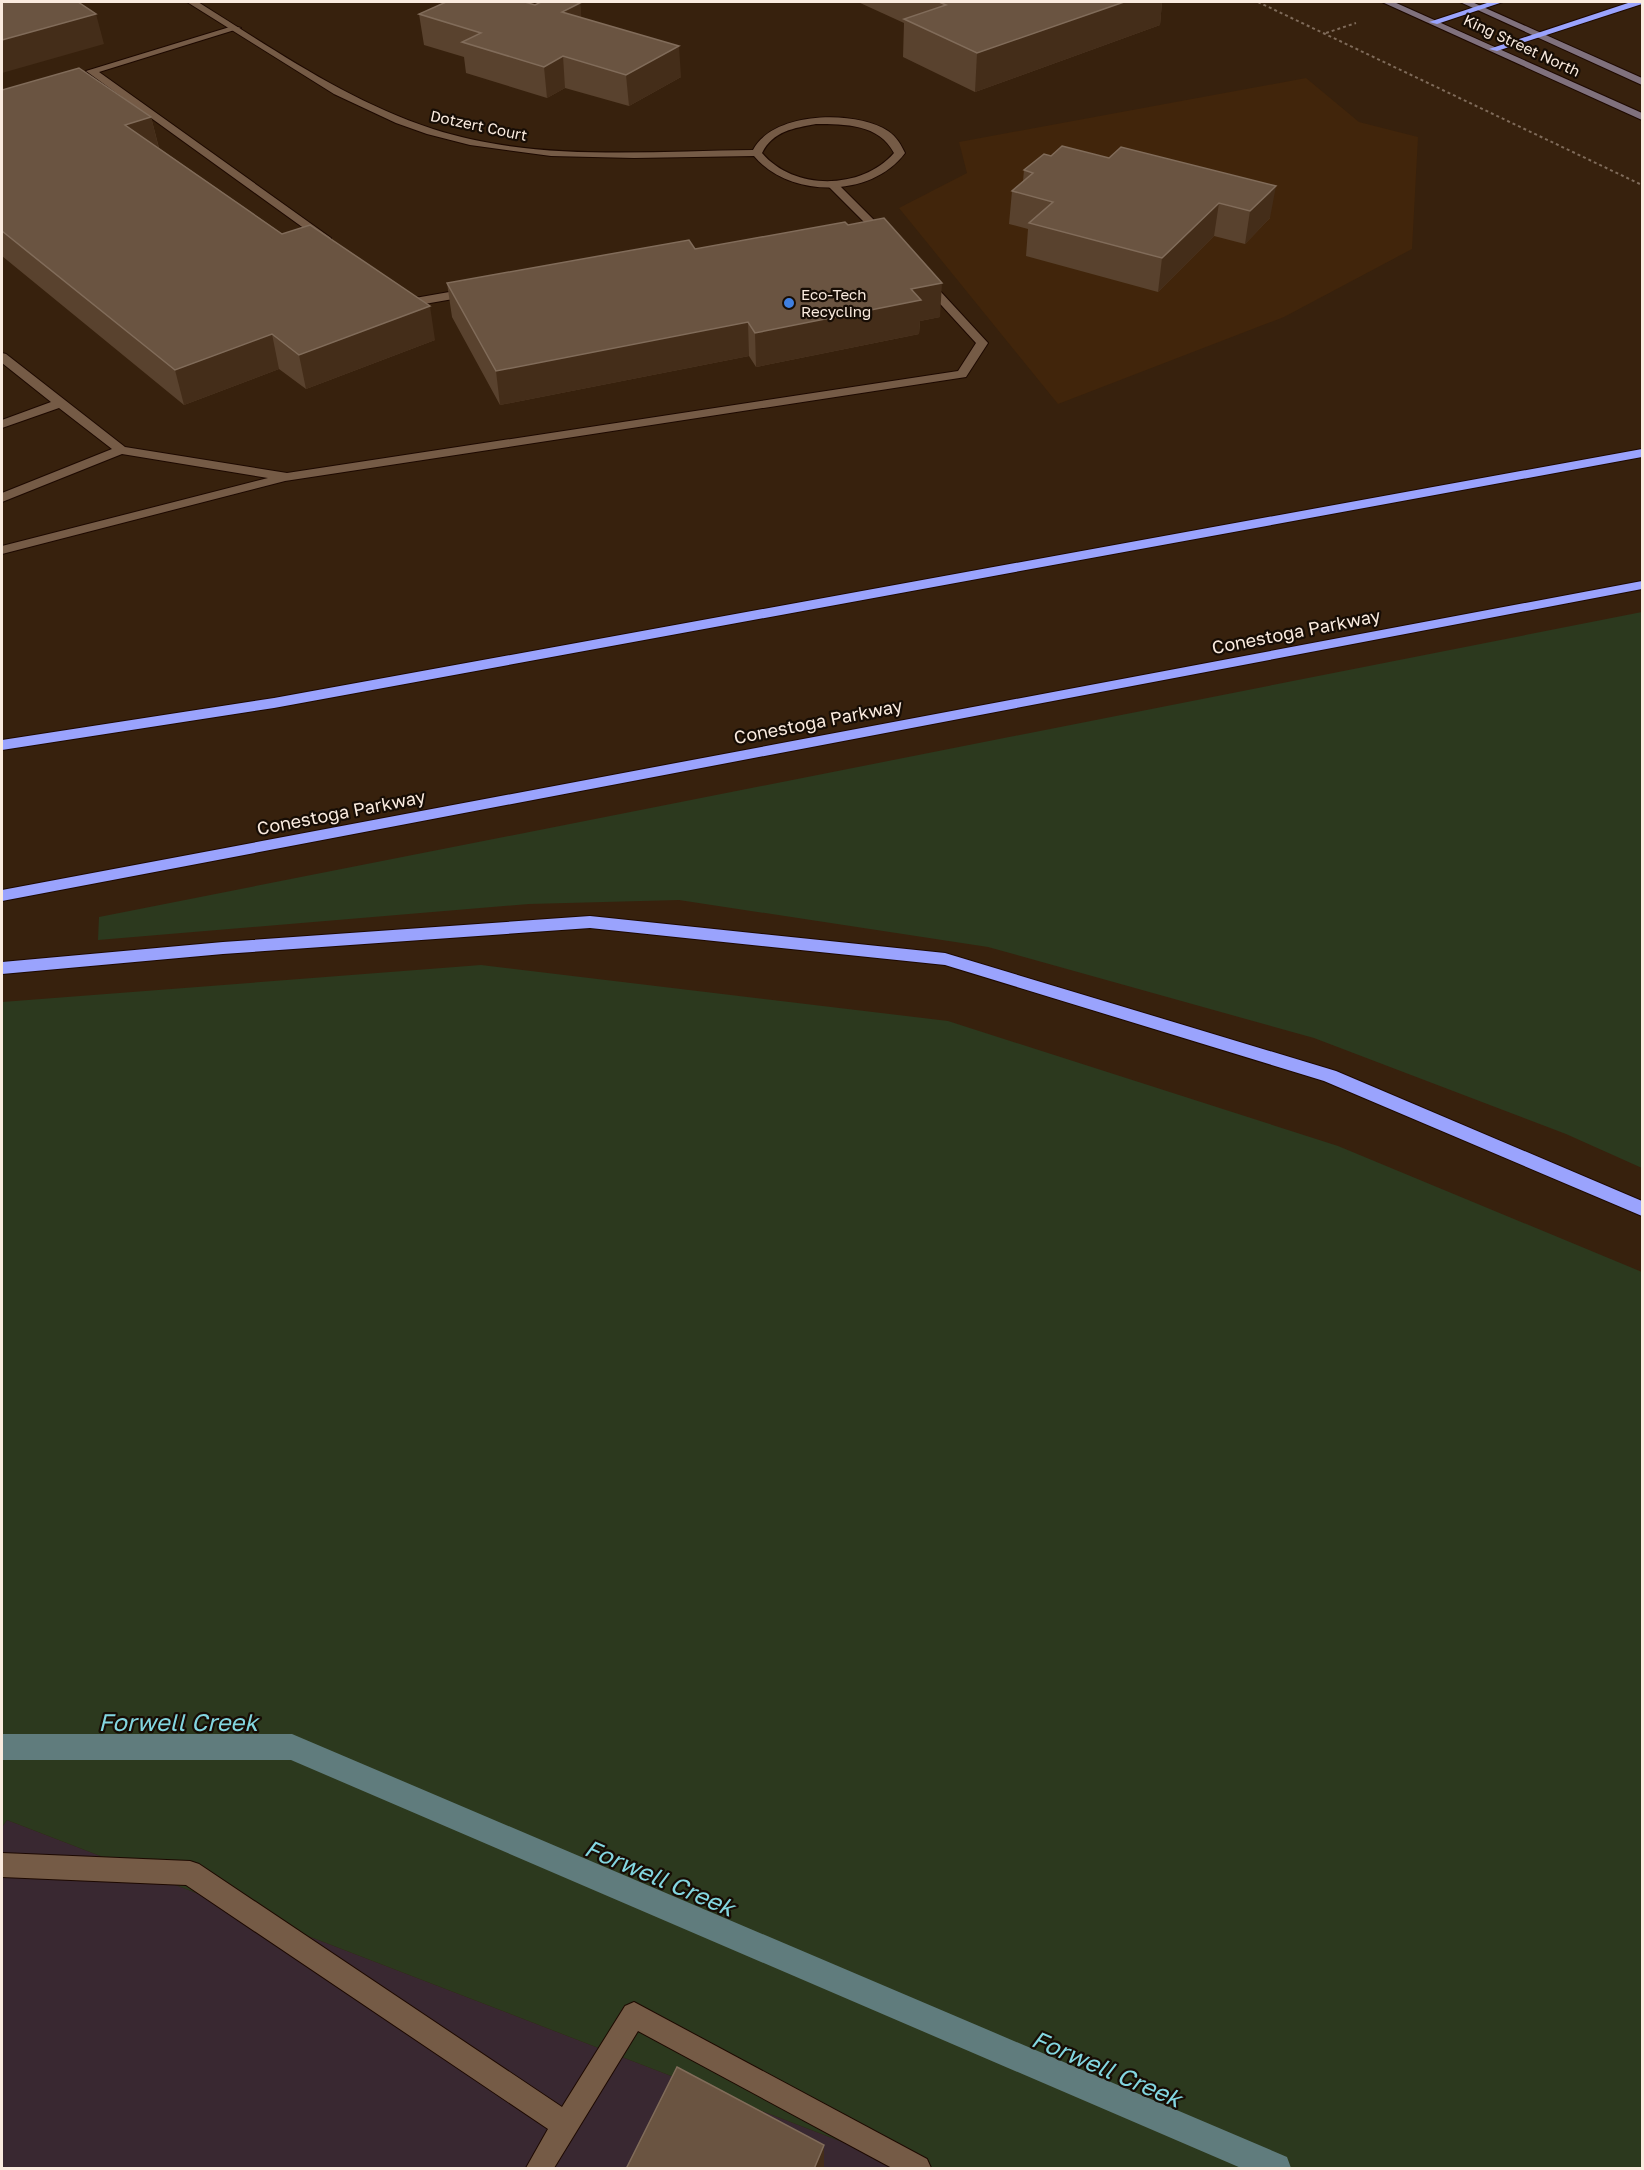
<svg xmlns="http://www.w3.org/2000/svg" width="1644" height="2170" viewBox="0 0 1644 2170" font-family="'Golos Text',sans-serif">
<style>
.commercial{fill:#392831}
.built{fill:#41250b}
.green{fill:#2c391e}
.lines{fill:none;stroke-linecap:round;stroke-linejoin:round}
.stream{fill:#607c7d;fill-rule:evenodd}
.lane-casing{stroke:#1d0900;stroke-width:2}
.street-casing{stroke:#1d0900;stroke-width:2}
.secondary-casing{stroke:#1d0900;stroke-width:2}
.highway-casing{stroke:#1d0900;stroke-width:2}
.path{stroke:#7f6b5a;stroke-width:2;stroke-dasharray:3 3;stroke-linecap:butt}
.lane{fill:#755b46;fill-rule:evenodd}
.street{fill:#755b46;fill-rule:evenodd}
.secondary{fill:#80717d;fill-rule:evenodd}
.highway{fill:#9aa3fd;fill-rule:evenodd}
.wall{fill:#59422e}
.shaded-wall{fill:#442d19}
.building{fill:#6a5441;stroke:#816c5a;stroke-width:1.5}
.shop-dot{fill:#3f7fe0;stroke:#170d05;stroke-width:2}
.labels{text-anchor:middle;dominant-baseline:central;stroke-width:4.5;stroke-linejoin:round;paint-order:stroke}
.far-street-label{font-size:15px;fill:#faebdf;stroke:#170d05}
.far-poi-label{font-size:15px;fill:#faebdf;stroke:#170d05;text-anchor:start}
.street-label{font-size:18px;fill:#faebdf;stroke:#170d05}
.near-water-label{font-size:24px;font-style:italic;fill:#83d6e0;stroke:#170d05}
</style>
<rect width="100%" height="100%" fill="#37210d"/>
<path class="commercial" d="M7,1820l903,348h-908v-341z"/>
<path class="built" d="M1306,78l53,44 59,15 -6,112 -128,68 -226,87 -159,-196 68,-35 -8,-31z"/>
<g class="green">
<path d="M1642,612v556l-76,-34 -252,-96 -326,-91 -309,-47 -150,4 -431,36 1,-23z"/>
<path d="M481,965l467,56 390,125 304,126v896h-732l-903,-348 -5,7v-825z"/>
</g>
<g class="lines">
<path class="stream" d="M2,1734h290l995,423 4,11h-50l-950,-408h-289z"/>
<g class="lane-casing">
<g id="lane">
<path d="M233,26l8,2 -142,44 232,166v4h-8l-237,-171z"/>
<path d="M832,181l4,1 54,54v4h-8l-54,-54v-4z"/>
<path d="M925,277l4,2 59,64 -22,34 -681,104 -283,73v-8l266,-68 -146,-24 -120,48v-9l110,-44 -53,-41 -57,20v-8l49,-18 -49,-39v-10l4,1 119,93 162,26 671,-102 18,-28 -55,-60 -2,-2z"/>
<path d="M472,288l6,4 -2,3 -63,11 -18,-13 2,-3h8l10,8z"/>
<path d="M2,1853l188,8 9,3 363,243 63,-101 9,-4 293,157 4,9h-39l-254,-137 -84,137h-28l22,-39 -362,-244 -184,-8z"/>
</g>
</g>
<g class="street-casing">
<path id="street" d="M187,2h11c75,47 149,99 235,127 102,33 215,22 320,21 20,-39 103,-40 135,-19 9,6 13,14 17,22 -33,45 -115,46 -151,3l-120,2 -83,-2 -81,-11 -43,-11 -31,-11 -62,-29zM816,124c29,0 63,0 78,29 -32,37 -100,38 -132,0 11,-22 32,-25 54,-29z"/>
</g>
<g class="secondary-casing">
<g id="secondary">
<path d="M1382,2h12l248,111v7z"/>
<path d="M1460,2h12l170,76v7z"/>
</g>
</g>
<g class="highway-casing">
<g id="highway">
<path d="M1490,2h13l-66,22 -8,-2z"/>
<path d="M1631,2h11v2l-145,47 -8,-2z"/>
<path d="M1642,449v8l-1368,251 -272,42v-10l272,-42z"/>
<path d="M1642,581v8l-1640,312v-11z"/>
<path d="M590,916l355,37 391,118 306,130v15l-318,-135 -379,-116 -355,-37 -367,26 -221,20v-12l221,-20z"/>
</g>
</g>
<g class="path">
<path d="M1258,2l384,183"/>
<path d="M1326,33l30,-10"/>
</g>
<use href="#lane" class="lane"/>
<use href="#street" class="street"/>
<use href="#secondary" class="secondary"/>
<use href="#highway" class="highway"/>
</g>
<g class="wall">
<path d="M858,2h304l-2,23 -185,67 -72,-35 1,-34z"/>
<path d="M580,3l1,15 100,59 -52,29 -64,-18 -18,10 -81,-25 -2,-16 -40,-12 -5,-31 116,-9z"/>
<path d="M2,90l149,27 8,31 276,192 -129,49 -27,-20 -95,36 -182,-149z"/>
<path d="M1051,156l58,2 161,60 -25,26 -31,-8 -56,56 -132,-36 2,-27 -19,-5 3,-33 11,-10 1,-11z"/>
<path d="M695,249l245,68 -20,4 -1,13 -163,33 -7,-11 -249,49 -48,-88 -5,-34z"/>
</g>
<g class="shaded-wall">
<path d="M1124,2h38l-2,23 -185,67 2,-39z"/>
<path d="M580,3l3,30 -21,-21z"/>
<path d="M96,14l8,30 -102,29v-33z"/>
<path d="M679,46l2,31 -52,29 -3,-31z"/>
<path d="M563,56l2,32 -18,10 -3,-31z"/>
<path d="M151,117l8,32 -34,-24z"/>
<path d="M1276,186l-6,32 -25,26 5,-33z"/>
<path d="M1219,203l-5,33 -56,56 4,-34z"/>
<path d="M942,283l-2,34 -20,4 -1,13 -163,33 -1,-34 156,-44z"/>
<path d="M430,306l5,34 -129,49 -7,-34z"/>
<path d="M748,322l1,34 -249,49 -4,-34z"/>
<path d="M272,334l7,35 -95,36 -9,-35z"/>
<path d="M824,2145v24h-10z"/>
</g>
<g class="building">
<path d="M2,2h76l18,12 -94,26z"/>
<path d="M446,2h79l10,3 6,-3h34l5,1 -18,9 117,34 -53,29 -63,-19 -19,11 -82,-25 19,-9 -62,-19z"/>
<path d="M939,2h185l-147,51 -73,-34 42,-14z"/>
<path d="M79,68l72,49 -26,8 157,109 28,-9 120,81 -131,49 -27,-21 -97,36 -173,-139v-141z"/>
<path d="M1062,146l47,12 12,-11 155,39 -26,25 -31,-8 -57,55 -133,-35 24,-21 -41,-11 21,-18 -9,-3 20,-16 7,2z"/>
<path d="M884,218l58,65 -31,6 10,11 -166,33 -7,-11 -252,49 -49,-88 242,-43 6,9 150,-27 3,3z"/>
<path d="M677,2067l147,78 -10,24h-188z"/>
</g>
<circle class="shop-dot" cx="789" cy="303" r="6"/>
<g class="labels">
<g class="far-street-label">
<text transform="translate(1522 45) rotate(25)">King Street North</text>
<text transform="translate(479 125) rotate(12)">Dotzert Court</text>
</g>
<g class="far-poi-label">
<text x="801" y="294">Eco-Tech<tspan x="801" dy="17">Recycling</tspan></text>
</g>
<g class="street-label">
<text transform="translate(1296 631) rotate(-11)">Conestoga Parkway</text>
<text transform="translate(818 721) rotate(-11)">Conestoga Parkway</text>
<text transform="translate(341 812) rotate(-11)">Conestoga Parkway</text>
</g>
<g class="near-water-label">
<text x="178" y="1721">Forwell Creek</text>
<text transform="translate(660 1877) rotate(23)">Forwell Creek</text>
<text transform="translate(1107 2068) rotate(23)">Forwell Creek</text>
</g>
</g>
<rect width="1644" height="2170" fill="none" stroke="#faebdf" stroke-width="6"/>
</svg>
